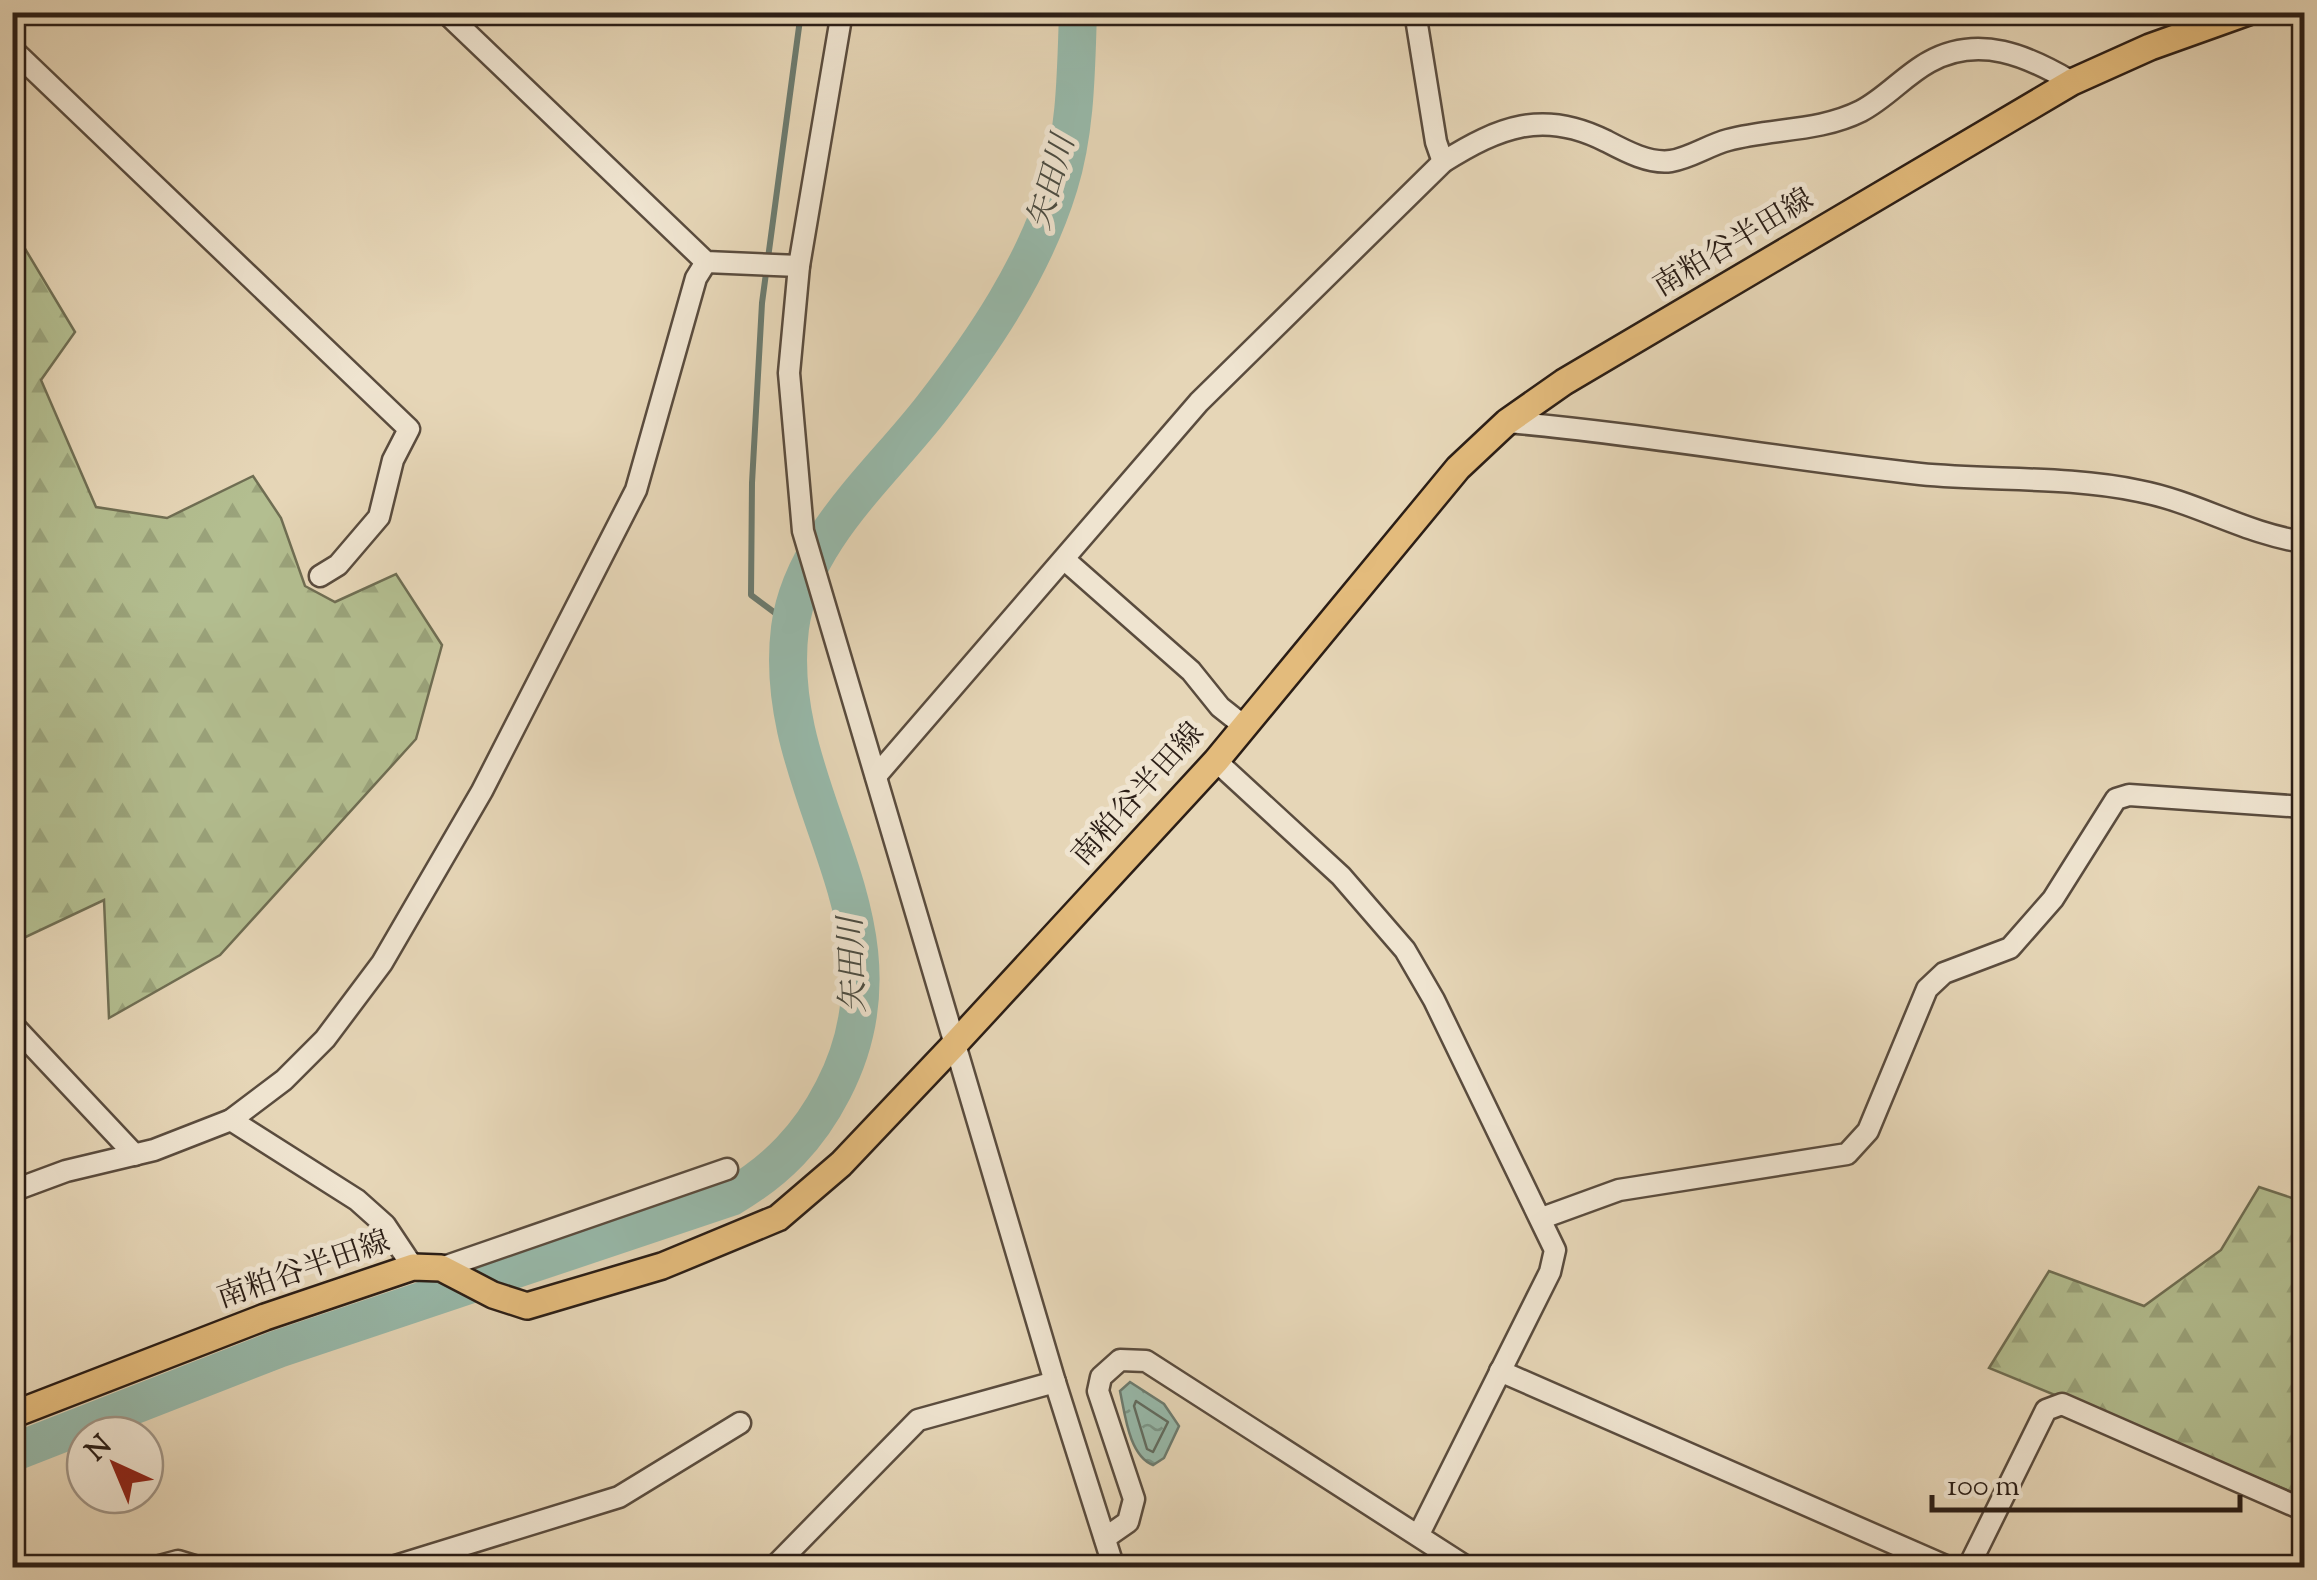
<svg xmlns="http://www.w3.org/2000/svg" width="2317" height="1580" viewBox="0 0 2317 1580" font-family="'Sorts Mill Goudy','Noto Serif JP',serif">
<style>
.forest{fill:url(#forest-firs);stroke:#6f6e53;stroke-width:2.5}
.water{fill:url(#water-ripples);stroke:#6c7b6f;stroke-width:2.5}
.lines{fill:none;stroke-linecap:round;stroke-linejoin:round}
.shore{stroke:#616c60;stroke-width:2.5}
.stream{stroke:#6c7b6f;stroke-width:6}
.river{stroke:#97b9aa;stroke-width:38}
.minor-casing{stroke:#5a4c3e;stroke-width:25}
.major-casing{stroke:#2b1e16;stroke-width:30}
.minor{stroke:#efe4d0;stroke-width:20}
.major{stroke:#e3bb7c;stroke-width:25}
.labels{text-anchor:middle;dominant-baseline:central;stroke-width:10;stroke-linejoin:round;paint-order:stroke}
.street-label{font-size:30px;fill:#2b1e16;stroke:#efe4d0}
.water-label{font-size:32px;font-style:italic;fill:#4b4c42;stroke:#efe4d0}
</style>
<defs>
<pattern id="forest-firs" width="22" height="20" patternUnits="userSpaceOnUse" patternTransform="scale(2.5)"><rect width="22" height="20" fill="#b3be90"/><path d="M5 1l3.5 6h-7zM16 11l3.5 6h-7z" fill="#9aa37b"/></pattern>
<pattern id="water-ripples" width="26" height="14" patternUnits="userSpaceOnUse" patternTransform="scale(2.5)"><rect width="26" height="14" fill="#97b9aa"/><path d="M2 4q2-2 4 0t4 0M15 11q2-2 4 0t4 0" fill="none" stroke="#7b9689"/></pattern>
</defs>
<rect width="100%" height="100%" fill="#e6d6b7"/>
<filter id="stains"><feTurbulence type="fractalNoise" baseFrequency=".002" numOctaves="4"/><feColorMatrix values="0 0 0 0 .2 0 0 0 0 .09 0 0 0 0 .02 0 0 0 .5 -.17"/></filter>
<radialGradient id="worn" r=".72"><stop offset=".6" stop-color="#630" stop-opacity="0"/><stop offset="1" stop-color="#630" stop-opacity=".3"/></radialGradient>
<g class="forest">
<path d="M12,227l63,105 -34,48 55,127 71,11 86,-42 28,42 24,68 30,16 61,-28 46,71 -26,94 -196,216 -111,63 -5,-118 -91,43 -1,-428 8,-76 -8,-6z"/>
<path d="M2259,1187l45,15v295l-315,-129 60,-97 95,35 77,-56z"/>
</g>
<path class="water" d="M1130,1382l34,22 15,22 -15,32 -11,7c-24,-9 -28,-51 -33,-74z"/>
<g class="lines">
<path class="shore" d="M1136,1401l32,21 -15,30 -6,-3 -13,-43z"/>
<path class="stream" d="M790,624l-39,-29 1,-112 10,-180 39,-291"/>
<path class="river" d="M12,1453l266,-104 453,-152c46,-27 78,-60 102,-107 88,-169 -64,-295 -43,-462 11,-87 91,-154 142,-220 52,-67 102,-141 127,-223 17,-55 17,-115 19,-173"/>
<g class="minor-casing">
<g id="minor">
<path d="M445,12l261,250 93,4"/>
<path d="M842,12l-43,254 -10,107 14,158 252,851 59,186"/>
<path d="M1415,12l21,130 7,20"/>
<path d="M12,49l397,380 -16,31 -14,57 -41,48 -18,11"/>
<path d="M1507,422c138,12 275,37 413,52 72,7 148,2 219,17 58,11 107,43 165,51"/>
<path d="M1065,560l126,111 29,36 24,19"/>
<path d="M1216,761l125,115 64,74 29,50 121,250 -5,22 -131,262"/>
<path d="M876,776l323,-374 244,-240c56,-35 100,-53 163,-21 19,10 43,23 65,20 19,-3 38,-16 57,-21 44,-12 91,-8 133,-29 25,-13 44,-36 68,-49 50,-28 99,-6 143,20"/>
<path d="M12,1024l123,131"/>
<path d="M231,1120l126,80 28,25 28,42"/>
<path d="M12,1191l54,-20 88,-21 77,-30 53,-40 41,-41 57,-76 100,-172 154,-301 60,-212 10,-16"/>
<path d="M1542,1218l77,-28 228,-36 21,-23 59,-142 17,-16 66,-25 43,-49 63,-100 13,-4 175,12"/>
<path d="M441,1268l286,-99"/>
<path d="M1500,1371l450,197"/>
<path d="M1105,1538l23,-16 6,-23 -36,-108 3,-14 19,-17 26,1 322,207"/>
<path d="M152,1568l26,-7 23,7"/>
<path d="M389,1568l230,-71 121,-74"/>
<path d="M773,1568l145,-148 137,-38"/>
<path d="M1968,1568l78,-158 16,-6 242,106"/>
</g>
</g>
<g class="major-casing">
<path id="major" d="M12,1415l253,-98 148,-50 28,1 52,27 34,11 135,-40 116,-48 63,-54 113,-119 262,-284 242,-293 49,-46 57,-40 508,-300 78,-35 98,-35"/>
</g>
<use href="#minor" class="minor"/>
<use href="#major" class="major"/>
</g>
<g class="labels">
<g class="street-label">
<text transform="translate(1734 244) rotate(-31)">南粕谷半田線</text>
<text transform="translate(1139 795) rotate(-48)">南粕谷半田線</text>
<text transform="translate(304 1271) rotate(-19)">南粕谷半田線</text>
</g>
<g class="water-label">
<text transform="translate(1053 183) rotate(-74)">矢田川</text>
<text transform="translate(854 965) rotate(-92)">矢田川</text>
</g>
</g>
<rect width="2317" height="1580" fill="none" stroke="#e6d6b7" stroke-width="50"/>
<rect x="15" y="15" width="2287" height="1550" fill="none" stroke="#2b1e16" stroke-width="5"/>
<rect x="25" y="25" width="2267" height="1530" fill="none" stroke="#2b1e16" stroke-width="2.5"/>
<g transform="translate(115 1465) rotate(316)"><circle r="48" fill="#efe4d0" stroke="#a19586" stroke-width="2.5"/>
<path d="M0-8L18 38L0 25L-18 38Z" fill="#8f2418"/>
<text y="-15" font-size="28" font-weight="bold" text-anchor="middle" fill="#2b1e16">N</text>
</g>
<path d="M1932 1495v15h308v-15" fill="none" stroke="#2b1e16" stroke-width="5"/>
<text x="1947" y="1495" font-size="30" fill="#2b1e16" stroke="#efe4d0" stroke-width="8" paint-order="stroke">100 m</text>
<rect width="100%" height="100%" filter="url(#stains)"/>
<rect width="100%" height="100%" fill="url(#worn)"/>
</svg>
